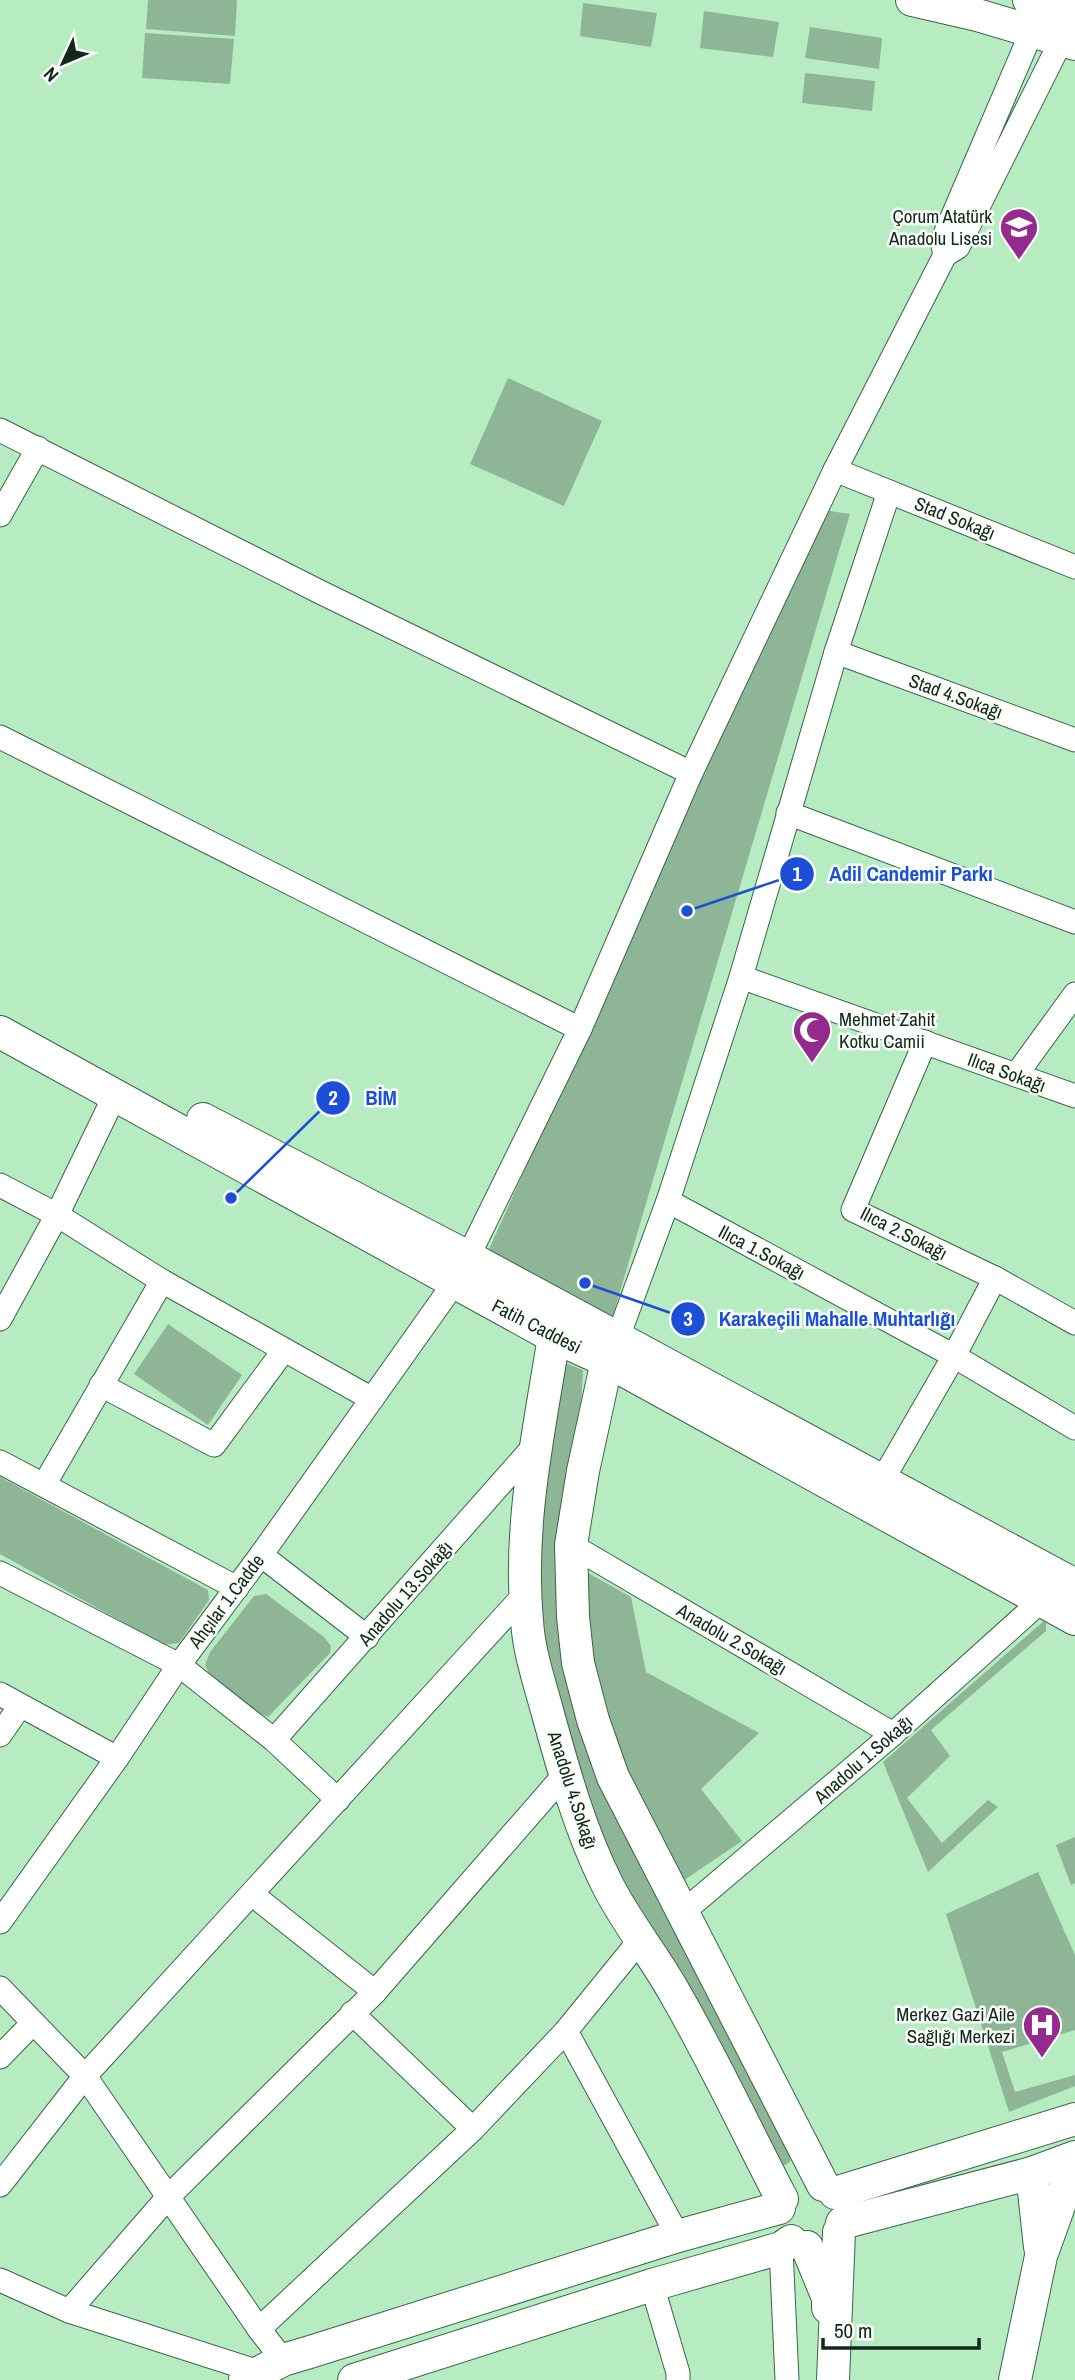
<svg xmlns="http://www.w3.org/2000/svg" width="1075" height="2380" viewBox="0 0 1075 2380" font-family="'Archivo Narrow',sans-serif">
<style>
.green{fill:#8eb696}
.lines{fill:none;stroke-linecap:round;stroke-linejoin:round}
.street-casing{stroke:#376743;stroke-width:25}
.secondary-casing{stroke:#376743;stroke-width:34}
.street{stroke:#fff;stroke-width:23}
.secondary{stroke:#fff;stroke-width:32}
.labels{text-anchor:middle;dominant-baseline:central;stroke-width:5;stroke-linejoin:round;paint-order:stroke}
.poi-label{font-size:19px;fill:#132818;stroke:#fafffb;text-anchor:end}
.street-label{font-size:19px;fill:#132818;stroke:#fafffb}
.leader{fill:none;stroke:#1d4ed8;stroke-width:2.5}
.callout-dot{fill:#1d4ed8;stroke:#fafffb;stroke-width:2.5}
.mark-label{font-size:21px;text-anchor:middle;font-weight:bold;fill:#fff}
.callout-label{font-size:21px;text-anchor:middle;font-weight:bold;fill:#1d4ed8;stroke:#fafffb;stroke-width:5;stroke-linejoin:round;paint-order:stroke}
</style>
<rect width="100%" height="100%" fill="#b7ecc2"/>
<g class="green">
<path d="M148,0h89l-2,36 -89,-7z"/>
<path d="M583,3l74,10 -6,34 -71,-11z"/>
<path d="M704,11l75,11 -6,35 -73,-9z"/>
<path d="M810,27l72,11 -3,31 -74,-11z"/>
<path d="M145,33l89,6 -4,45 -88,-6z"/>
<path d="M805,73l70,8 -3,30 -70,-8z"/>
<path d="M508,378l94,43 -38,85 -94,-42z"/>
<path d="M824,510l26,4 -239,808 -125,-66 310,-689z"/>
<path d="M168,1324l74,51 -34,50 -74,-51z"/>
<path d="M561,1361l22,9 -15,277 224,506 -2,9 -10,6 -161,-282 -75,-214 -10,-119z"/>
<path d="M0,1477l208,113 1,10 -30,43 -15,2 -164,-91z"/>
<path d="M583,1570l48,27 15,75 113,61 -58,56 41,52 -62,42 -38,-70 -46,-130z"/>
<path d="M266,1594l58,43 7,9 -1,7 -62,64 -9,-4 -50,-40 -4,-8 5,-13 44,-56z"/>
<path d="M1046,1619v12l-115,99 19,26 -43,42 35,45 46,-43 10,7 -70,65 -45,-110z"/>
<path d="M1075,1837v46l-4,2 -15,-40z"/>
<path d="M1038,1872l37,83v75l-73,22 13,40 60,-17v11l-66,26 -63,-198z"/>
</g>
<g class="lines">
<g class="street-casing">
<g id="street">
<path d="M1032,31l-90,210 3,14 13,-8 104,-208"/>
<path d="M0,430l320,162 371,181"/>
<path d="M835,470l240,97"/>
<path d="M0,515l38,-67"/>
<path d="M836,652l239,88"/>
<path d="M0,737l580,292"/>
<path d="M788,813l287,109"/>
<path d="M741,977l334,119"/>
<path d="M925,1042l-72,168 142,68 80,45"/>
<path d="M1016,1075l59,-81"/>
<path d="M0,1185l57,30 105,66 210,118"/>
<path d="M668,1201l286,155 121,72"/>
<path d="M468,1257l112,-228 111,-256 144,-303 110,-215"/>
<path d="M0,1319l57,-104 58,-120"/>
<path d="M618,1337l50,-136 73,-224 95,-325 53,-160"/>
<path d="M101,1385l113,60 70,-95"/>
<path d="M0,1462l237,126"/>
<path d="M883,1479l71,-123 41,-78"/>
<path d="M44,1485l118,-204"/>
<path d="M571,1545l322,189"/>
<path d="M261,1555l106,82"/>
<path d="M0,1573l179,92 95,75 64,60"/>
<path d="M0,1694l117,64"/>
<path d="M0,1735l20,-29"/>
<path d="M274,1740l261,-295"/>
<path d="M253,1895l122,97"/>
<path d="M682,1913l211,-179 148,-133"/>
<path d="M0,1922l117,-164 62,-93 82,-110 194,-273"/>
<path d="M0,1988l85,88 174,253 24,31"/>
<path d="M352,2013l121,116"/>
<path d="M566,2031l112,205"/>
<path d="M0,2057l32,-33"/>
<path d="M0,2185l85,-109 440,-482"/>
<path d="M781,2248l6,132"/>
<path d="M0,2280l69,31 190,61"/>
<path d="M652,2285l26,88v7"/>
<path d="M69,2311l99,-114 207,-205 190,-218"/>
<path d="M259,2329l214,-200 93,-98 74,-91"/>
</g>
</g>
<g class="secondary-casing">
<g id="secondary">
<path d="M912,0l65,15 98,29"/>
<path d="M1029,0l46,15"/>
<path d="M0,1032l554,305 53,24 468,258"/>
<path d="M203,1119l265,138 607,328"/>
<path d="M554,1337c-15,94 -36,188 -27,284 2,32 13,63 21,93 16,58 32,116 59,170 20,40 49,74 70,113 38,66 70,135 105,202"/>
<path d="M616,1342l-9,19 -24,110 -12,74 2,72 5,46 15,57 20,57 210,408"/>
<path d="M1032,2173l8,74"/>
<path d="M835,2193l240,-74"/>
<path d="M842,2223l190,-50 43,-16"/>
<path d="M807,2247l21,51v10"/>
<path d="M245,2380l38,-20 27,-8 368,-116 101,-28"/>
<path d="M354,2380l298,-95 129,-37 10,-7"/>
<path d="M833,2380l6,-148"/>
<path d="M1015,2380l26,-124 34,-95"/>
</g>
</g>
<use href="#street" class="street"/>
<use href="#secondary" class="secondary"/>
</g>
<defs>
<g id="school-pin" transform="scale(2.0125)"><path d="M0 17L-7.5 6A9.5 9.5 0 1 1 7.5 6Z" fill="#942a8e" stroke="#fafffb"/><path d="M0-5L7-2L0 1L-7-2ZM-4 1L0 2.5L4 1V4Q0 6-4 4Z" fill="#fff"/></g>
<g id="mosque-pin" transform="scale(2.0125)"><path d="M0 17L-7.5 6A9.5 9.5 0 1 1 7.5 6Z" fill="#942a8e" stroke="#fafffb"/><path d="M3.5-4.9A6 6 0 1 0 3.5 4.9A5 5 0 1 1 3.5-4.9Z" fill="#fff"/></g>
<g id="hospital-pin" transform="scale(2.0125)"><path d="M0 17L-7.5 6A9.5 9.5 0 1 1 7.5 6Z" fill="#942a8e" stroke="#fafffb"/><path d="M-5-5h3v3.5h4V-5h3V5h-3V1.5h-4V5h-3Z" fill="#fff"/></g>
</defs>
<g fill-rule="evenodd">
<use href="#school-pin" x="1019" y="227"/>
<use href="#mosque-pin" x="812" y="1030"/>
<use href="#hospital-pin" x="1042" y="2025"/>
</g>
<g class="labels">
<g class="poi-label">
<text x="992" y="216">Çorum Atatürk<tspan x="992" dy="22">Anadolu Lisesi</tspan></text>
<text x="839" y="1019" text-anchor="start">Mehmet Zahit<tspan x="839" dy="22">Kotku Camii</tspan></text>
<text x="1015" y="2014">Merkez Gazi Aile<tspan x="1015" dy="22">Sağlığı Merkezi</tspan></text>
</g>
<g class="street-label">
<text transform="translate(955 518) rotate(22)">Stad Sokağı</text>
<text transform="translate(956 696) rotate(20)">Stad 4.Sokağı</text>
<text transform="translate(1007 1072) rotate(20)">Ilıca Sokağı</text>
<text transform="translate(904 1233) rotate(27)">Ilıca 2.Sokağı</text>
<text transform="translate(762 1252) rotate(28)">Ilıca 1.Sokağı</text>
<text transform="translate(537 1326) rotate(27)">Fatih Caddesi</text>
<text transform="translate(405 1593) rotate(-49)">Anadolu 13.Sokağı</text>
<text transform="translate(226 1601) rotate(-53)">Ahçılar 1.Cadde</text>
<text transform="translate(732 1639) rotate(30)">Anadolu 2.Sokağı</text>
<text transform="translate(863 1759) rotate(-41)">Anadolu 1.Sokağı</text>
<text transform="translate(573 1790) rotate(72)">Anadolu 4.Sokağı</text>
</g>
</g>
<path class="leader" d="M687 911L797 874M231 1198L333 1098M585 1283L688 1319"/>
<g class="callout-dot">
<circle cx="687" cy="911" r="7"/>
<circle cx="231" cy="1198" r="7"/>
<circle cx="585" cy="1283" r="7"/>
<circle cx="797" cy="874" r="18"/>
<circle cx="333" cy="1098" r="18"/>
<circle cx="688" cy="1319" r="18"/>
</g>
<g class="mark-label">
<text x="797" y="881">1</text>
<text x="333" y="1105">2</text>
<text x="688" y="1326">3</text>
</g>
<g class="callout-label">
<text x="911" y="881">Adil Candemir Parkı</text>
<text x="381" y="1105">BİM</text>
<text x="837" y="1326">Karakeçili Mahalle Muhtarlığı</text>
</g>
<g transform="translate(63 63) rotate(226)" stroke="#fafffb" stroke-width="5" paint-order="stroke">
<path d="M0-5L12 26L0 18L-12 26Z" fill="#132818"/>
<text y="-10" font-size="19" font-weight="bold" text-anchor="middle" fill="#132818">N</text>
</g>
<path d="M823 2338v10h156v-10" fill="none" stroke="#132818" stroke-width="3.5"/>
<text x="834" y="2338" font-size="21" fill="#132818" stroke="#fafffb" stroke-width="5" paint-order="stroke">50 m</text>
</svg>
